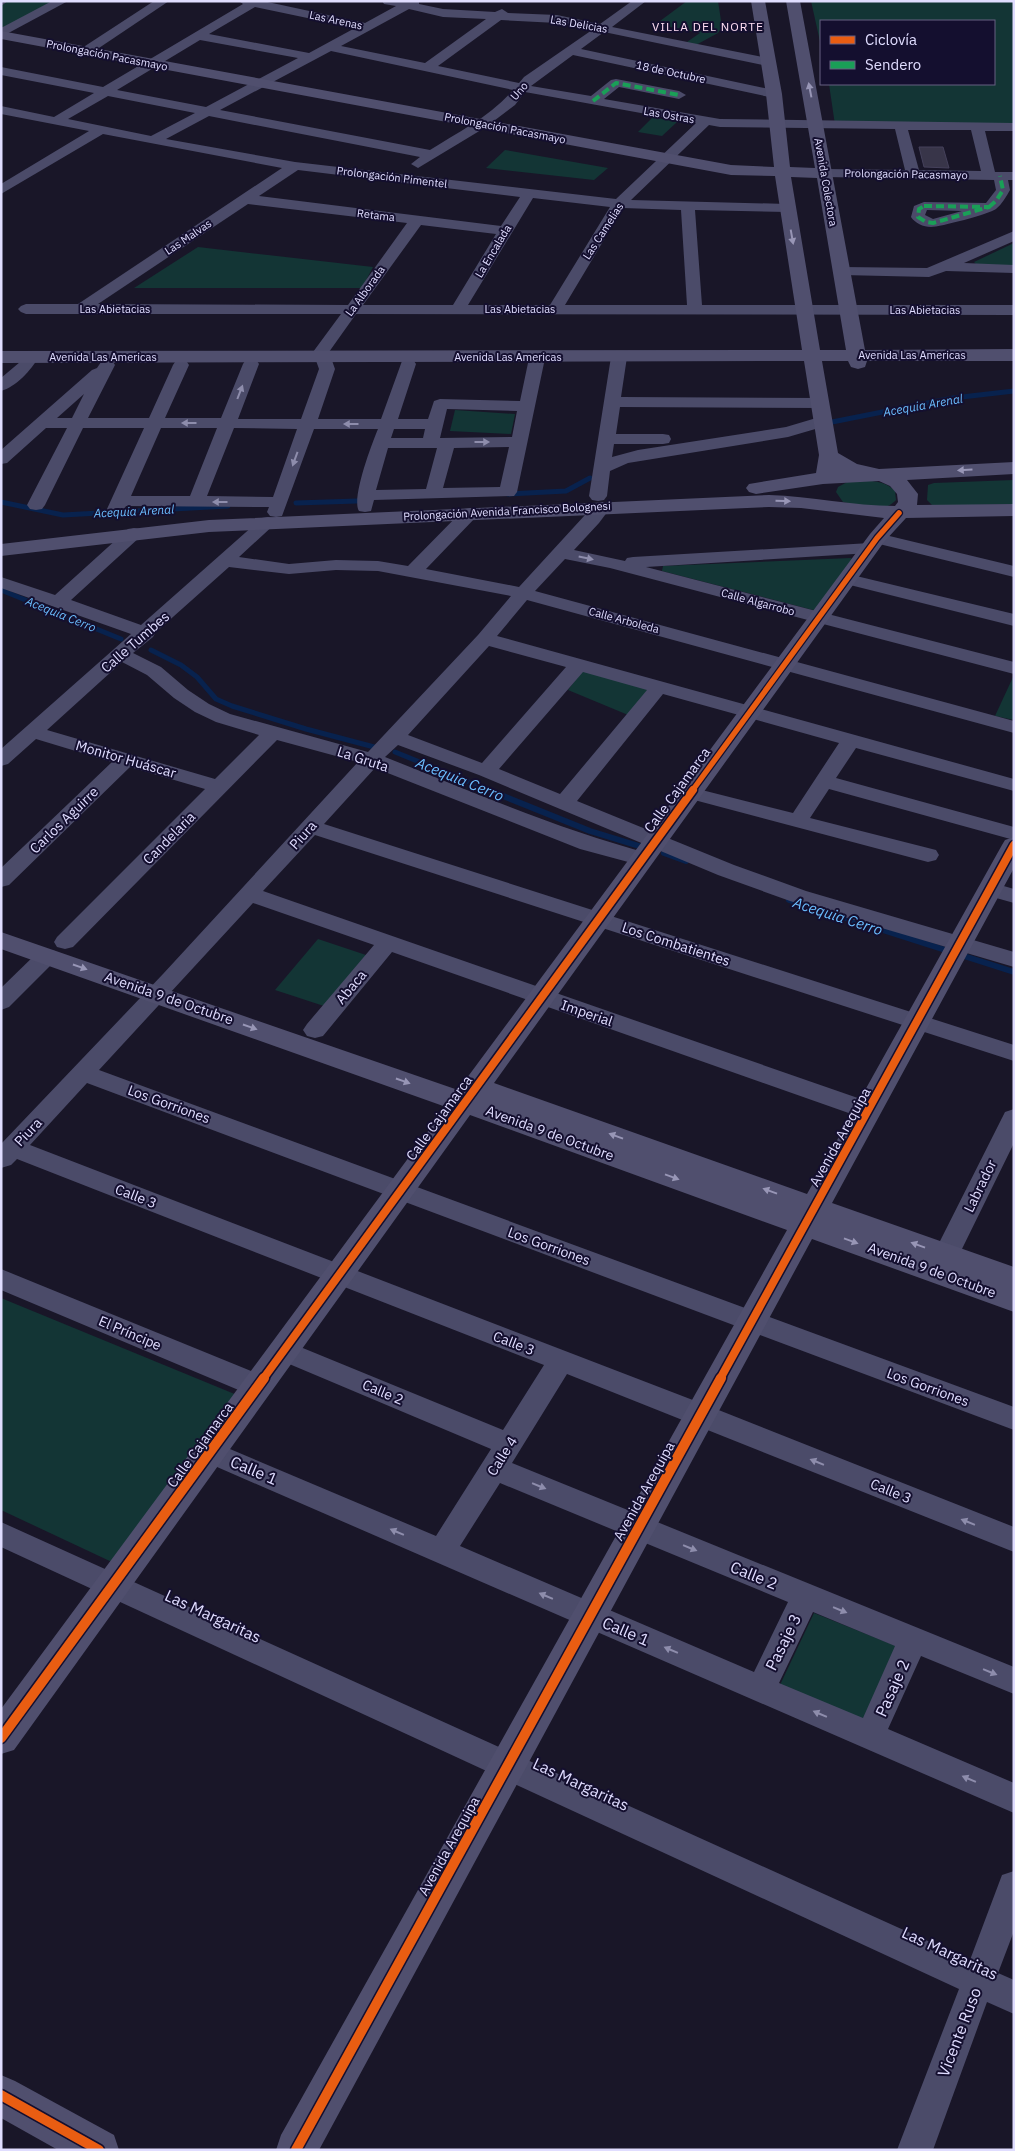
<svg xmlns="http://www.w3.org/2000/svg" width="1015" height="2151" viewBox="0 0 1015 2151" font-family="'IBM Plex Sans',sans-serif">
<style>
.green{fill:#133535}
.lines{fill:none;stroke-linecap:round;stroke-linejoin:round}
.stream-far1{stroke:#08224e;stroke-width:5}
.stream{stroke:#08224e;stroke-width:6}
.building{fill:#383549;stroke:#45415b}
.street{fill:#4b4b69;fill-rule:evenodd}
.secondary{fill:#504f6e;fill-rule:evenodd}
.quiet{stroke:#1a9f57;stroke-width:4;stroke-dasharray:8 4;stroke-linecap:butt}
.cycleway-far2-casing{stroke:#140f2f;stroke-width:8}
.cycleway-far1-casing{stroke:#140f2f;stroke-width:11}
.cycleway-casing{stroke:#140f2f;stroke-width:13}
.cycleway-far2{stroke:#e95d12;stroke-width:5.5}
.cycleway-far1{stroke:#e95d12;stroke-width:8}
.cycleway{stroke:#e95d12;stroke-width:10}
.oneway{fill:#9896b6}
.oneway2{fill:#8e8dac}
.labels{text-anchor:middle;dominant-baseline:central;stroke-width:4;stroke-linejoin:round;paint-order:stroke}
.far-street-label{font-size:11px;fill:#e0ddff;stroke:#140f2f}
.far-neighbourhood-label{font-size:12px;letter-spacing:1px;fill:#ffdff4;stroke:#140f2f}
.far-water-label{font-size:12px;font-style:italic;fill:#6bbeff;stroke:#140f2f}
.street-label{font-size:14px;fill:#e0ddff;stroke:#140f2f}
.water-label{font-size:15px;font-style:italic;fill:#6bbeff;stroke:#140f2f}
.near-street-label{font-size:16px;fill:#e0ddff;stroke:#140f2f}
</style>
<rect width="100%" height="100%" fill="#191628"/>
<g class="green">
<path d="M9,1h46l-54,28v-24z"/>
<path d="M687,1h31l4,26 -4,6 -24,13 -10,-2 16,-11 -44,-9z"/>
<path d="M811,1h203v125l-179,-1 -6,-41h165v-63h-173v25z"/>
<path d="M653,117l24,5 -15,14 -24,-4z"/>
<path d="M505,150l103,18 -14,12 -108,-12z"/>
<path d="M1014,243v23l-37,-1 -3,-3z"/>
<path d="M198,247l175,20 -11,21h-228z"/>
<path d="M455,410l60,4 -4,20 -61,-3z"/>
<path d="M851,480c16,1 32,-1 44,11l1,9c-13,15 -36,5 -53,2l-7,-10 2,-5z"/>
<path d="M1014,480v24l-81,2 -6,-6 1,-15 6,-2z"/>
<path d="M851,558l3,3 -36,48 -5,1 -151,-39 1,-5z"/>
<path d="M582,671l69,18 -18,28 -65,-27z"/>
<path d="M1014,675v45l-19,-4z"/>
<path d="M318,939l51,17 -42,51 -52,-17z"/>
<path d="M1,1298l236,97 -123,168 -113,-53z"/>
<path d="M814,1613l87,35 -36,76 -85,-39z"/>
</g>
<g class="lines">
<g class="stream-far1">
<path d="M832,422l121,-24 61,-7"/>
<path d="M508,494l58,-3 24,-13"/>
<path d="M1,502l62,13 165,-9"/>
<path d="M296,503l61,-2"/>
<path d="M1,590l120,49"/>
<path d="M151,650l30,15 16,12 19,22 16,7 74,23 72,19"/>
<path d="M395,752l96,39"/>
</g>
<g class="stream">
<path d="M488,790l102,41 49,15"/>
<path d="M664,853l22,8"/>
<path d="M789,900l225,72"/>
</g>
</g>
<path class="building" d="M919,147h24l6,21 -25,-1z"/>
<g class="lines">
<g class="street">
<path d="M1,1h7l-7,5z"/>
<path d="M52,1h16l-67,36v-9z"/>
<path d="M154,1h15l-79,53h-8l-2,-3 2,-3z"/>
<path d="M239,1h24l102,22 31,-17 -12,-2 -2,-3h37v3l24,5 52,3 7,-3 6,4 49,2 43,9 32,-23h14l-34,26 156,31 6,4 -6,4 -164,-34 -23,17 193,41 5,1 2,3 -2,3 -5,1 -201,-43 -42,31 60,10 20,-16 5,-1 63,12 7,4 -7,4 -60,-12 -15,12 116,20 294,4v8h-29l10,41h19v8h-6l2,10c-4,7 -8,14 -14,19 -7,5 -56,18 -65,18 -8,0 -16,-4 -20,-10l3,-11 10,-4 62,1 10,-13 -2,-10 -169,-3 -7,-4 7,-4 80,1 -10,-41 -175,-2 -11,-2 -78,75 156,4 5,1 2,3 -2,3 -5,1 -92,-2 7,95h312v10l-658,-1 -27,38 6,17 -17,50h63l21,-58h12l2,3 -18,55h30l6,-18 6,-2 80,2 8,-38 2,-3h12l2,3 -27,129 -3,4 -140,4 -3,11 -6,1 -6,-1c-8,-12 13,-68 19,-82h-64l-32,87 -6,1 -6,-1 -3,-4 2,-5 -143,-1 -4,7 -6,1 -6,-1 -3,-4 37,-81h-61l-38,77 -3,4 -6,1 -6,-1 -3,-4 40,-77h-21l-39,35 -6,1v-14l91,-80 5,-2 4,-6h12l2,3 -27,53h61l24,-53 2,-3h12l2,3 -24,53h56l22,-54 2,-3h12l2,3 -21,55h63l18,-50 -6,-17 28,-38h-315l-5,-2 -3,-3 3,-3 5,-2h52l204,-136 -179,-34 -102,60v-10l88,-53 -88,-17v-8l53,11 40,-24 -93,-18v-8l102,20 140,-83zM255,7l100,21 -46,25 -100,-19zM409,9l34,8 43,2 -61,44 -84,-17zM501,20l56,3 35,7 -68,47 -5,6 -81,-17zM200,40l98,18 -92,49 -89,-17zM331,51l182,39c-22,26 -55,42 -83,60l-210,-40zM525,92l171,31 -80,76 -321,-37 -129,-23 43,-23 211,41 -9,7 7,4 68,-41 29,-22zM108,96l87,17 -44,23 -83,-17zM908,130h63l10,41 -62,-1zM298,170l222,27 -19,29 -242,-30zM533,198l77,9 -60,98h-82zM248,204l159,19 -59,82 -250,-1zM623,208l58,2 6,95h-122zM927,210l35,1 -29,8 -8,-4zM421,225l75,9 -43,71h-90zM84,394l-12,24h-15zM447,409l70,2 -5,26 -72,1zM161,428h56l-27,68h-59zM234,428l63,1 -24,68 -66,-1zM394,429h31l-2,9h-32zM509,447l-9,40 -57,1 11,-40zM388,448h49l-11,41 -50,1z"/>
<path d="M1014,231v10l-50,22 50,2v8l-68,-2 -17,6 -87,-2 -5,-1 -2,-3 2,-3 5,-1 85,1z"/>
<path d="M31,352l6,2 2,3c-8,13 -23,30 -38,34v-13l19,-16 5,-8z"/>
<path d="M619,352l6,2 2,3 -6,40 200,1 6,2 2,3 -2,3 -6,2 -201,-1 -4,27h47l6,1 2,4 -2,4 -6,1h-49l-2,13 26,-7 148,-23 37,-11 6,1 2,4 -2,4 -41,12 -160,26 -18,8 -3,25 -3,4 -6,1 -6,-1 -3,-4 22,-139 2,-3z"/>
<path d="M602,502l6,1 3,4 -12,16 -25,27 51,11 2,-3 6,-1 237,-14 6,1 3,4 -3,4 -6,1 -224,14 368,95v12l-404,-106 -45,-9 -30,32 479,130v12l-487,-133 -30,36 517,143v12l-158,-43 -20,30 178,49v13l-185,-51 -19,29 126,32 3,5 -3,5 -8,2 -245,-65 -3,-4 3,-4 7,-2 103,26 46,-70 -176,-49 -86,107 157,64 72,26 208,61v15l-224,-66 -72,-26 -239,-100 -81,-30 -13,12c88,35 174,73 266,97l3,5 -3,5 -8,2 -63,-17 -205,-81 -51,56 690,221v16l-699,-226 -52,56 615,214 3,6 -3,6 -9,3 -9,-3 -468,-165 -69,84 -8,2 -8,-2 -4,-6 4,-6 67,-79 -121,-42 -154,167 915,337v23l-927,-347 -57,62 681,262 303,120v25l-447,-178 -55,89 502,204v27l-93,-38 -33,73 126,54v30l-813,-353 -4,-8 4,-8 10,-3 225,95 55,-87 -216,-91 -4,-7 4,-7 9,-3 9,3 210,86 41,-65 -527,-206 -6,6 -10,3v-24l162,-170 195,-212 -81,-22 -204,207 -8,2 -8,-2 -3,-5 3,-5 148,-148 -75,-22 -121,118 -8,2v-19l111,-106 -76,-23 -28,25 -7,2v-17l130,-115 -130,-46v-11l54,18 73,-66 6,-1 6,1 3,4 -3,4 -69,63 70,25 121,-107 6,-1 6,1 3,4 -38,35 50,7 47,-4 42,1 30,5 56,-57 6,-1 6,1 3,4 -3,4 -50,52 93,18 77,-84zM229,567l60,7 47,-4 42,1 133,25 -33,39 -110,117 -138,-38 -21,-10 -21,-14 -27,-23 -28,-14 20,-16 2,-4zM489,646l77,21 -84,96 -74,-28zM122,662l25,13 27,23 21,14 21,10 43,13 -44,44 -168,-49zM583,672l64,18 -87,104 -61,-25zM500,1483l288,119 -34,70 -294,-126zM813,1612l82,34 -32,72 -84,-35z"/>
<path d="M877,533l137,33v11l-143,-35 -3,-4 3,-4z"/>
<path d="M848,574l166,40v12l-172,-43 -3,-4 3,-4z"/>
<path d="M990,882l24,7v14l-32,-9 -3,-5 3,-5z"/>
<path d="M47,949l8,2 3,5 -3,5 -46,46 -8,3v-22l38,-37z"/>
<path d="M1014,1109v34l-55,112 -4,7 -9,3 -9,-3 -4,-7 69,-137 3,-6z"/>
<path d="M1,1269l267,109 4,8 -4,8 -10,3 -10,-3 -247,-104z"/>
<path d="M1,1522l969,438 32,-85 12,-4v60l-16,42 16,7v34l-27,-12 -54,148h-36l62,-161 -958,-442z"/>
</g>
<g class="secondary">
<path d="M751,1h14l17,93 8,73 25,1 -29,-167h14l65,349 149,-1v12h-147l-2,6 -7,2 -7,-2 -3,-6h-26l16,92 19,11 22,5 135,-7v12l-107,6 11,14 -1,11 97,-1v12l-108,2 -22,24 -390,541 313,111 195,-349 3,-5 9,-3v31l-182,335 182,64v45l-202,-73 -493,911h-43l5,-15 506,-905 -317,-115 -456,635 -13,4v-45l445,-602 -445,-158v-17l457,158 412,-556 14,-16 -83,-10 -32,-1 -560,25 -208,24v-12l208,-24 560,-25c42,1 84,11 126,11l3,-4 -1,-8 -7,-8 -11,-5 -56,3 -67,10 -7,-2 -3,-4 3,-4 67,-11 3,-18 -15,-94 -803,2v-12l801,-1 -27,-174 -44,-1 -730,-136v-8l730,134 43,2 -8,-73zM791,177l26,1 29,172h-26z"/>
<path d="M1,2075l14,6 99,54 5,15h-61l-57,-32z"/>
</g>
<g class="quiet">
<path d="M593,101l23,-18 63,12"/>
<path d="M924,206l65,1 -56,16 -7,-1 -8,-5 1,-8z"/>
<path d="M989,207l7,-6 7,-11 -3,-14"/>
</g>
<g class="cycleway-far2-casing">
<path id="cycleway-far2" d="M692,791l185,-253 22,-25"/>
</g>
<g class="cycleway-far1-casing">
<g id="cycleway-far1">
<path d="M263,1379l430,-589"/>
<path d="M720,1379l294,-534"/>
</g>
</g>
<g class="cycleway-casing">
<g id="cycleway">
<path d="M1,1738l263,-360"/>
<path d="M1,2095l98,55"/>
<path d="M296,2150l425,-772"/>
</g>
</g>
<use href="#cycleway-far2" class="cycleway-far2"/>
<use href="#cycleway-far1" class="cycleway-far1"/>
<use href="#cycleway" class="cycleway"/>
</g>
<defs><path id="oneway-solid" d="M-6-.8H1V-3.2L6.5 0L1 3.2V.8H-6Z" transform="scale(1.25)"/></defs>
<g class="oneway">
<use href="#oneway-solid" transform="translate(810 90) rotate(-101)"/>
<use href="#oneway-solid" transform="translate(792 237) rotate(80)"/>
<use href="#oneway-solid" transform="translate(965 470) rotate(177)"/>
<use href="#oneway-solid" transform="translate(783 501) rotate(2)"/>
<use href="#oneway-solid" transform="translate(80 967) rotate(19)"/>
<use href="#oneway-solid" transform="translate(250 1027) rotate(19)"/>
<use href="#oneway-solid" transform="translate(403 1081) rotate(19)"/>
<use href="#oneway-solid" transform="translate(616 1136) rotate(-160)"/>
<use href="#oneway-solid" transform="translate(672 1177) rotate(20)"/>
<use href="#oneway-solid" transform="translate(770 1191) rotate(-160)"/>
<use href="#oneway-solid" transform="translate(851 1241) rotate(20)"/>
<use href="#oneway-solid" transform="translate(918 1245) rotate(-160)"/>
</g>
<g class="oneway2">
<use href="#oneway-solid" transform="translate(240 392) rotate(-69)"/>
<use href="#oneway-solid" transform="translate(189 423) rotate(-180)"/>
<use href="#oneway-solid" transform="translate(351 424) rotate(-180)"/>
<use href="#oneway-solid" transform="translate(482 442)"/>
<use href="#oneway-solid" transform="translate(295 459) rotate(110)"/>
<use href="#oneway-solid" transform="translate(220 502) rotate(-180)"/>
<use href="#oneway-solid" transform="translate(586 558) rotate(12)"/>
<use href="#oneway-solid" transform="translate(817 1462) rotate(-158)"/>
<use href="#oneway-solid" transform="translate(539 1486) rotate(22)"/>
<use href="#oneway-solid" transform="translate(968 1522) rotate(-158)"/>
<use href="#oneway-solid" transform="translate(397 1532) rotate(-157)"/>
<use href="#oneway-solid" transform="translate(690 1548) rotate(22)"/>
<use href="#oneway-solid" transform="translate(546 1596) rotate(-157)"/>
<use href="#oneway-solid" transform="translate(840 1610) rotate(22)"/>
<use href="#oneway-solid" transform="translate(671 1650) rotate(-157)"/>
<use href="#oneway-solid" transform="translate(990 1672) rotate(22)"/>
<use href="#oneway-solid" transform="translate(820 1714) rotate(-157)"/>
<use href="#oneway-solid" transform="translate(969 1779) rotate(-157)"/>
</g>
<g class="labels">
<g class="far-street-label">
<text transform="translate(336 20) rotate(12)">Las Arenas</text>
<text transform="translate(579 24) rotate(10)">Las Delicias</text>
<text transform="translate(107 55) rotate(11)">Prolongación Pacasmayo</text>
<text transform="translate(671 72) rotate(12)">18 de Octubre</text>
<text transform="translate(519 91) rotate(-49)">Uno</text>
<text transform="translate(669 115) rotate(10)">Las Ostras</text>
<text transform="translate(505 128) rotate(11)">Prolongación Pacasmayo</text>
<text transform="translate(906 174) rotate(1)">Prolongación Pacasmayo</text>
<text transform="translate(392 177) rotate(7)">Prolongación Pimentel</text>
<text transform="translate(826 182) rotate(80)">Avenida Colectora</text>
<text transform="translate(376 215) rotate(7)">Retama</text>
<text transform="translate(603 231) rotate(-57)">Las Camelias</text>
<text transform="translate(188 237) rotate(-34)">Las Malvas</text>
<text transform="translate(493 251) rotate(-59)">La Encalada</text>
<text transform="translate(365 291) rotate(-54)">La Alborada</text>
<text x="115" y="309">Las Abietacias</text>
<text x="520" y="309">Las Abietacias</text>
<text x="925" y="310">Las Abietacias</text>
<text x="912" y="355">Avenida Las Americas</text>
<text x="103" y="357">Avenida Las Americas</text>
<text x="508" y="357">Avenida Las Americas</text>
<text transform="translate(507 511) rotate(-3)">Prolongación Avenida Francisco Bolognesi</text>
<text transform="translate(758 602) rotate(15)">Calle Algarrobo</text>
<text transform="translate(624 620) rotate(15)">Calle Arboleda</text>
</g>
<g class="far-neighbourhood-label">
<text x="708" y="26">VILLA DEL NORTE</text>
</g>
<g class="far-water-label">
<text transform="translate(923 405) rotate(-10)">Acequia Arenal</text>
<text transform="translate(134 511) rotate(-3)">Acequia Arenal</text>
<text transform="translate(61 614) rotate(22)">Acequia Cerro</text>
</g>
<g class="street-label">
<text transform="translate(135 642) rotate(-41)">Calle Tumbes</text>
<text transform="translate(126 759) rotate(16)">Monitor Huáscar</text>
<text transform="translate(363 759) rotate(18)">La Gruta</text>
<text transform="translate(677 790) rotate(-54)">Calle Cajamarca</text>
<text transform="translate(64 820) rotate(-44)">Carlos Aguirre</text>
<text transform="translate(303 835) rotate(-48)">Piura</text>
<text transform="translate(169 838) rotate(-45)">Candelaria</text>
<text transform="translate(676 944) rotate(18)">Los Combatientes</text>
<text transform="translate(351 987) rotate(-50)">Abaca</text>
<text transform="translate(169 998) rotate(19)">Avenida 9 de Octubre</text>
<text transform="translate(587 1013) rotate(19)">Imperial</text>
<text transform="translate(169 1104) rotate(20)">Los Gorriones</text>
<text transform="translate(439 1118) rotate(-54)">Calle Cajamarca</text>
<text transform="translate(28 1132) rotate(-47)">Piura</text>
<text transform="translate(550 1133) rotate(20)">Avenida 9 de Octubre</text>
<text transform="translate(840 1137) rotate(-61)">Avenida Arequipa</text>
<text transform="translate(980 1186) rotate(-64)">Labrador</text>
<text transform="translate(136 1196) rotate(21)">Calle 3</text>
<text transform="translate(549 1246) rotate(20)">Los Gorriones</text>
<text transform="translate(932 1270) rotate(20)">Avenida 9 de Octubre</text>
<text transform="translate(130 1333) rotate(23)">El Príncipe</text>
<text transform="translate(514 1343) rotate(21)">Calle 3</text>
<text transform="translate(928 1387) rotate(20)">Los Gorriones</text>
<text transform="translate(383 1392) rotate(23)">Calle 2</text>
<text transform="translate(200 1445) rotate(-54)">Calle Cajamarca</text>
<text transform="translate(502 1456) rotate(-58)">Calle 4</text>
<text transform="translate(644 1491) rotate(-61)">Avenida Arequipa</text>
<text transform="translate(891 1491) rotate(22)">Calle 3</text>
<text transform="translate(449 1846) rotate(-61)">Avenida Arequipa</text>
</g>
<g class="water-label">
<text transform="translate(460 779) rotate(22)">Acequia Cerro</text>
<text transform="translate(838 916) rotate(18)">Acequia Cerro</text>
</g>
<g class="near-street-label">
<text transform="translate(254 1470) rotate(23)">Calle 1</text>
<text transform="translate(754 1575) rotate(22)">Calle 2</text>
<text transform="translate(213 1616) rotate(25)">Las Margaritas</text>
<text transform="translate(626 1631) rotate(23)">Calle 1</text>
<text transform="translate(783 1642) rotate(-64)">Pasaje 3</text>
<text transform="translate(892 1688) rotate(-66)">Pasaje 2</text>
<text transform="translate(581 1784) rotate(25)">Las Margaritas</text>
<text transform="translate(950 1953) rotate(25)">Las Margaritas</text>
<text transform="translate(959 2032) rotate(-69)">Vicente Ruso</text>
</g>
</g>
<rect width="1015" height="2151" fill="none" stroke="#e0ddff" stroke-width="5"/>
<rect x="820" y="20" width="175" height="65" fill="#140f2f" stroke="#666182"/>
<rect x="830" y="36" width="25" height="8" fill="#e95d12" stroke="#666182"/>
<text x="865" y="45" font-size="15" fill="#e0ddff">Ciclovía</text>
<rect x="830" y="61" width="25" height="8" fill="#1a9f57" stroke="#666182"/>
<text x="865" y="70" font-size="15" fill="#e0ddff">Sendero</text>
</svg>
